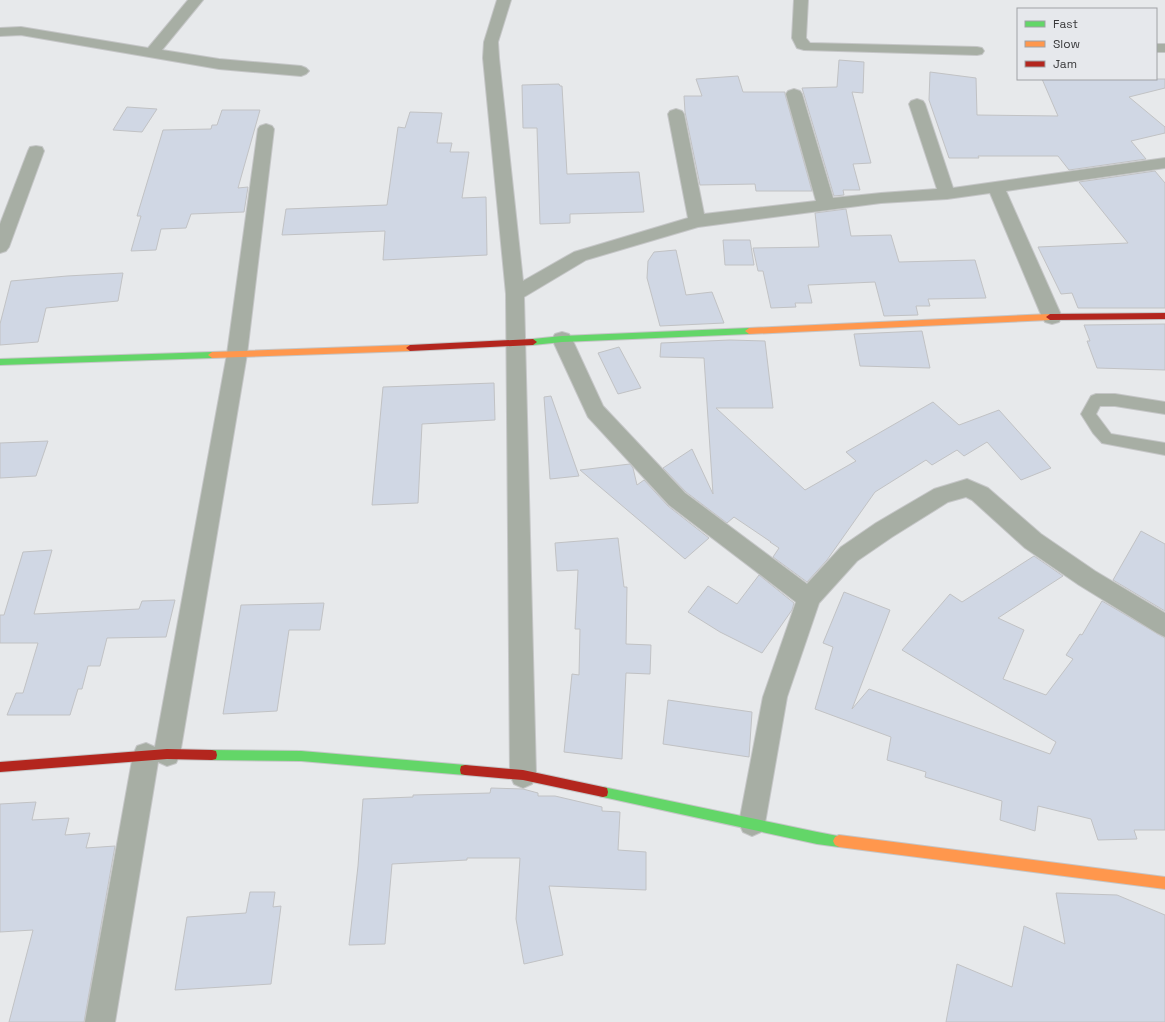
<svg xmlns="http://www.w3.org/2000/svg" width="1165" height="1022" viewBox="0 0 1165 1022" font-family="'Space Grotesk',sans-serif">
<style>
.building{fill:#d0d7e4;stroke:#c1c2c4}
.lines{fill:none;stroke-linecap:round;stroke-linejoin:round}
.lane-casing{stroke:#c5c6c7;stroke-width:2}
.street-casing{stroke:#c5c6c7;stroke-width:2}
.fast-casing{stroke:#c5c6c7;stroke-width:2}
.slow-casing{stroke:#c5c6c7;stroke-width:2}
.jam-casing{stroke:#c5c6c7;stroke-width:2}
.lane{fill:#a7aea4;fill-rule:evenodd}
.street{fill:#a7aea4;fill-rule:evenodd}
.fast{fill:#63d668;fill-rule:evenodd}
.slow{fill:#ff974d;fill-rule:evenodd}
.jam{fill:#b3261e;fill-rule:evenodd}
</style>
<rect width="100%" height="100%" fill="#e7e9eb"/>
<g class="building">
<path d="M839,60l25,2 -1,31 -11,-1 19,71 -18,1 7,26h-17l1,5 -10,1 -32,-108 35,-1z"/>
<path d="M930,72l46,6 1,37 81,1 -16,-37h123v9l-36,9 36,30v6l-34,8 15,18 -77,11 -11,-14h-80l1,2h-30l-20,-58z"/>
<path d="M738,76l5,16h42v2l27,97h-56l-1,-7 -55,1 -15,-73 -1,-16h18l-6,-17z"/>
<path d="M559,84l1,2h2l5,88 72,-2 5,40 -74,2v9l-30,1 -3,-96h-14l-1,-43z"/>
<path d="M127,107l30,2 -15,23 -29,-2z"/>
<path d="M222,110h38l-22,78 10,-1 -4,25 -53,2 -5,14 -25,1 -5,21 -25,1 10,-35h-4l26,-86 48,-1 1,-4h5z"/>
<path d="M410,112l32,1 -5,30h15l-2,9h19l-7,46 24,-1 1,58 -104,5 2,-29 -103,4 4,-26 101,-4 11,-78 7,1z"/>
<path d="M1155,171l10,12v125h-87l-6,-15 -11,1 -23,-47 90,-4 -49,-61z"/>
<path d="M846,209l5,27 40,-1 8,27 76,-2 11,38 -58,1 2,7h-14l2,9 -34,1 -9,-34 -67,3 4,18h-17l1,4 -25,1 -8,-37h-5l-5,-23 66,-1 -4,-34z"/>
<path d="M723,240h27l4,25h-29z"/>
<path d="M676,250l10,45 26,-3 12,31 -64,3 -13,-48 1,-17 6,-9z"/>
<path d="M123,273l-5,28 -72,7 -8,34 -38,3v-21l11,-43 56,-5z"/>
<path d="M1165,324v46l-68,-2 -10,-27h3l-6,-16z"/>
<path d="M922,331l8,37 -70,-2 -6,-32z"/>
<path d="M730,340l35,1 8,67h-57l89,82 51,-29 -10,-9 87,-50 26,23 40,-15 52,58 -30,12 -34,-38 -23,14 -7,-6 -25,15 -6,-5 -51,32 -48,68 -20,22 -34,-25 6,-9 -9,-6h1l-37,-25 -7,6 -41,-31 -23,-24 29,-19 21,45 -9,-136 -44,-1 1,-14z"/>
<path d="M619,347l22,41 -23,6 -20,-41z"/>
<path d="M494,383l1,37 -73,4 -4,79 -46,2 11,-118z"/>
<path d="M551,396l28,80 -29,3 -6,-82z"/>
<path d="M48,441l-12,35 -36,2v-35z"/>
<path d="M630,464l3,4 4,17 7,-5 24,26 41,32 -24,21 -105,-89z"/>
<path d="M1141,531l24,13v67l-52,-31z"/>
<path d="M618,538l6,49h3l-1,57 25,1 -1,29 -24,-1 -4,86 -58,-7 8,-78 7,1 1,-46h-5l3,-59 -21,1 -2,-28z"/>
<path d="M52,550l-18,64 105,-5 3,-8 33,-1 -9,37 -59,1 -7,28h-12l-6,23h-4l-8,26h-63l9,-22h7l15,-50h-38v-28h4l19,-63z"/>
<path d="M1034,556l29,20 -65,42 26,12 -21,49 43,16 27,-36 -7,-4 14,-21 2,1 20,-34 63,37v192h-31l3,9 -39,1 -7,-21 -53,-13 -3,25 -35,-11 2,-19 -77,-24 1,-5 -39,-12 4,-23 -76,-28 18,-62 -10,-4 21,-51 46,18 -38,99 17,-20 181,65 6,-12 -154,-92 48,-56 12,8z"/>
<path d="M759,575l35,28 -2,7 -30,43 -42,-21 -32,-20 20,-26 29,18z"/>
<path d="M324,603l-4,27h-31l-12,81 -54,3 18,-109z"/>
<path d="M668,700l84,12 -3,45 -86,-13z"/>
<path d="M491,788l32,1 15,4v3h17l47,11v4l18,1 -2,38 28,2v38l-97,-4 14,69 -39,9 -8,-45 4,-61h-53v2l-75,4 -7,80 -36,1 9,-79 5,-67 50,-2v-2l77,-2z"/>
<path d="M36,802l-4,18 37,-2 -4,17 25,-2 -4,15 29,-2 -31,176h-75l24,-92 -33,2v-128z"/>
<path d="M250,892h25l-2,15 8,-1 -10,78 -96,6 12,-73 59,-4z"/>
<path d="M1056,893l61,2 48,20v107h-219l11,-58 55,23 12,-61 41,18z"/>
</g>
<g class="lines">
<g class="lane-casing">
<path id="lane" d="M1096,394h19l50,8v12l-50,-8h-15l-4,8 15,20 54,9v12l-63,-12 -9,-10 -12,-19 10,-18z"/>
</g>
<g class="street-casing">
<g id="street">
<path d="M188,0h15l-41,50 57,9 82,7 5,2 3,3 -3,3 -5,2 -82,-7 -198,-34 -21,1v-8l21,-1 127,21z"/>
<path d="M497,0h14l-13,42 1,16 24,223 51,-29 114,-34 -20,-104 2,-3 6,-2 6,2 2,3 20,100 112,-13 -30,-107 2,-3 6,-2 6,2 2,3 31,104 48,-5 56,-4 -28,-85 2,-3 6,-2 6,2 2,3 28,84 212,-30v10l-159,23 56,126 -3,5 -7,2 -7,-2 -3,-5 -52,-124 -43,6 -66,4 -183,24 -112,33 -62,37 12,478 -4,9 -9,4 -9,-4 -4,-9 -4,-481 -23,-236 1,-16z"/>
<path d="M794,0h14l-2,38 4,5 167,4 5,1 2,3 -2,3 -5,1 -173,-5 -7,-2 -5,-10z"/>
<rect x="1156" y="44" width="9" height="8"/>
<path d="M266,124l6,2 2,3 -27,225 -67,400 -4,9 -9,3 -9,-4 -43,260h-30l48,-267 4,-9 9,-3 9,4 72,-393 31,-225 2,-3z"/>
<path d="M36,146l6,1 2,4 -35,96 -3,4 -6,2v-29l28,-73 2,-4z"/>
<path d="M562,332l7,2 3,5 31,67 82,87 122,91 34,-37 35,-24 58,-34 33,-10 21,9 53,46 54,37 70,42v24l-8,-4 -78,-48 -54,-37 -53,-48 -6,-3 -18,5 -56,35 -35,24 -38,42 -32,94 -22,126 -4,9 -9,4 -9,-4 -4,-9 24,-126 33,-95 -127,-97 -81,-88 -36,-78 3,-5z"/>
</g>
</g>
<g class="fast-casing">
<g id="fast">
<path d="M749,328l4,3 -4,3 -187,8 -29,3 -4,-3 4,-3 29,-3z"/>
<path d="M212,352l4,3 -4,3 -212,7v-6z"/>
<path d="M212,750l89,1 164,14 4,1 1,4 -1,4 -4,1 -164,-14 -89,-1 -4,-1 -1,-4 1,-4z"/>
<path d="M603,787l214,45 26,5 2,4 -2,4 -4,2 -22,-3 -214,-47 -4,-1 -1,-4 1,-4z"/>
</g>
</g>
<g class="slow-casing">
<g id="slow">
<path d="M1050,314l4,3 -4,3 -301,14 -4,-3 4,-3z"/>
<path d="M410,345l4,3 -4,3 -198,7 -4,-3 4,-3z"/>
<path d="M839,835l326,42v12l-326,-42 -4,-2 -2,-4 2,-4z"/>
</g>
</g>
<g class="jam-casing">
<g id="jam">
<path d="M1165,313v6l-115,1 -4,-3 4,-3z"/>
<path d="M533,339l4,3 -4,3 -123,6 -4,-3 4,-3z"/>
<path d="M167,749l45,1 4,1 1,4 -1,4 -4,1 -45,-1 -167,13v-10z"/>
<path d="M465,765l58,5 80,17 4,1 1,4 -1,4 -4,1 -80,-17 -58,-5 -4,-1 -1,-4 1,-4z"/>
</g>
</g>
<use href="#lane" class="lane"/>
<use href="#street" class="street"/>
<use href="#fast" class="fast"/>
<use href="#slow" class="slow"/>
<use href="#jam" class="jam"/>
</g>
<rect x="1017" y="8" width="140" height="72" fill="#e6e8ec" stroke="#a0a2a5"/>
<rect x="1025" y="21" width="20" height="6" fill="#63d668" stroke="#a0a2a5"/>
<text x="1053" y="28" font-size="12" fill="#38383a">Fast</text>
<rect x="1025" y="41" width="20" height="6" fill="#ff974d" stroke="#a0a2a5"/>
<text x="1053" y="48" font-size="12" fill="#38383a">Slow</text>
<rect x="1025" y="61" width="20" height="6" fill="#b3261e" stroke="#a0a2a5"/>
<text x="1053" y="68" font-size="12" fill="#38383a">Jam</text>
</svg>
